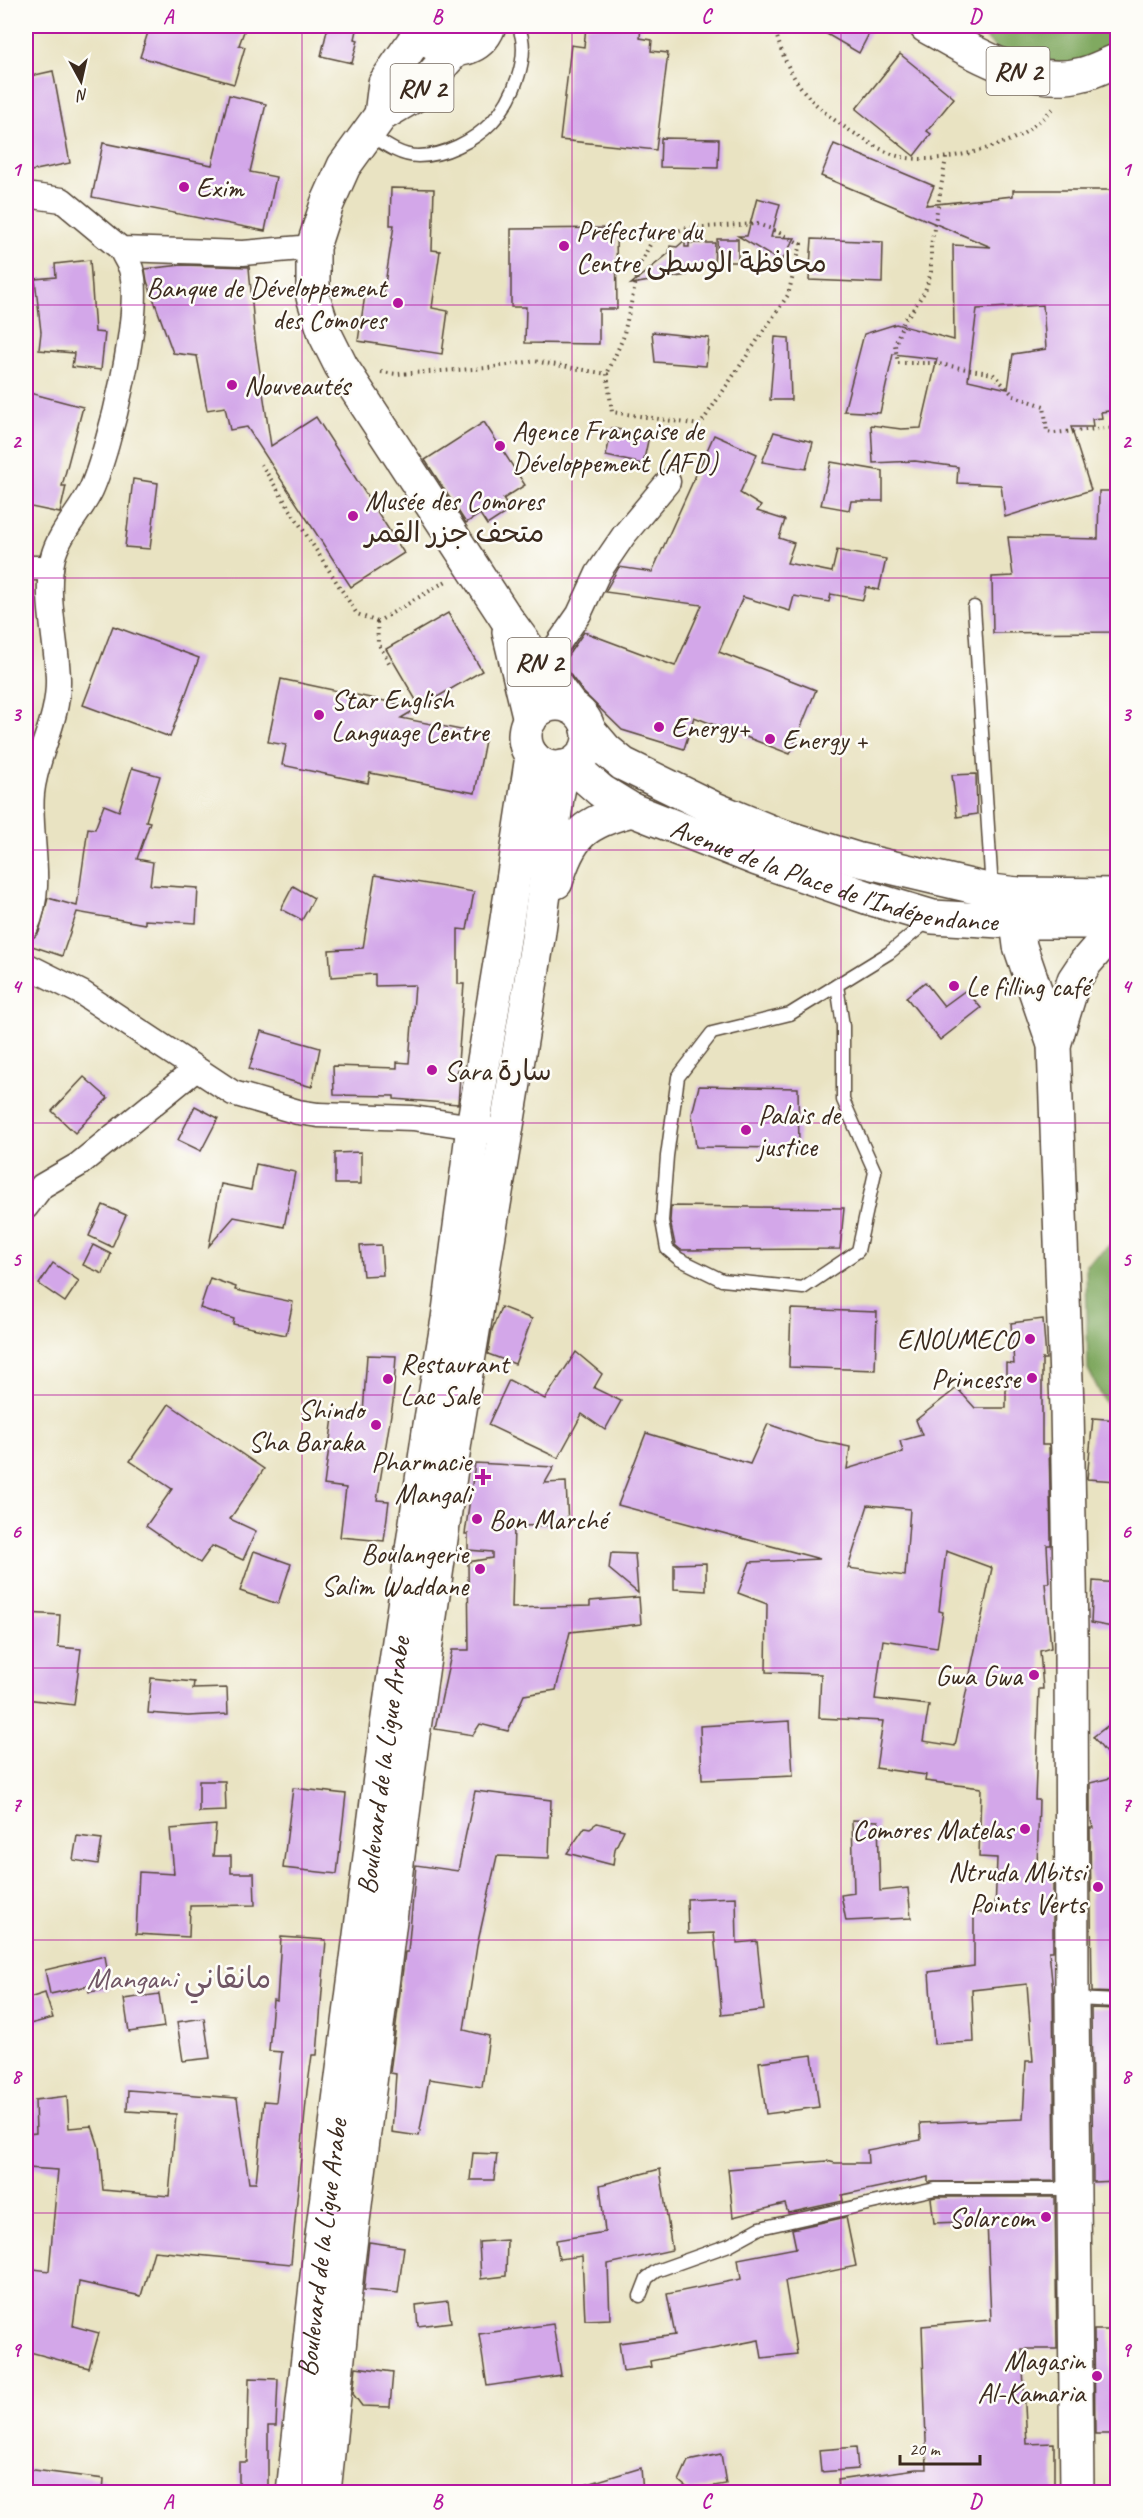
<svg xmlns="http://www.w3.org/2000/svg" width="1143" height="2518" viewBox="0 0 1143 2518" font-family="Caveat,'Playpen Sans Arabic',sans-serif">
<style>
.forest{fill:#80a960;stroke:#5e6a3f;stroke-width:1.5}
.building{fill:#d3a7e9;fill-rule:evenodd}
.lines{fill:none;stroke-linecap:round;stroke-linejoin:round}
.lane-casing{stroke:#554637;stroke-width:15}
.street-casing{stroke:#554637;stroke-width:27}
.secondary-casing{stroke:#554637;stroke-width:36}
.primary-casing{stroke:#554637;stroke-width:36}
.path{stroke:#554637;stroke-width:4;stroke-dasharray:1.5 4.5;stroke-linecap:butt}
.lane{stroke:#fff;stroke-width:12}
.street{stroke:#fff;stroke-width:24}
.secondary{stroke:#fff;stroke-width:33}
.primary{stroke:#fff;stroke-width:33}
.grid{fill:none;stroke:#b5179e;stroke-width:1.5;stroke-opacity:0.55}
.poi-dot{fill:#b5179e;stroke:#fdfcf7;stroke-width:2}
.labels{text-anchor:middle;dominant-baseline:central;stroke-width:5;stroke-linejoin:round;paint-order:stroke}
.shield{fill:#fdfcf7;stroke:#75695f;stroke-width:1.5}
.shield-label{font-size:27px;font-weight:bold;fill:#3b2a1e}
.poi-label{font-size:28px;fill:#3b2a1e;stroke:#fdfcf7;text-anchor:start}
.street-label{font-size:28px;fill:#3b2a1e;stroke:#fdfcf7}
.neighbourhood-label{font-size:30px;fill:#705665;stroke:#fdfcf7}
.neatline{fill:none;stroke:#b5179e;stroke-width:2}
.grid-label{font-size:20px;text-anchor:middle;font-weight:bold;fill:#b5179e}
</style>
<rect width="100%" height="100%" fill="#fdfcf7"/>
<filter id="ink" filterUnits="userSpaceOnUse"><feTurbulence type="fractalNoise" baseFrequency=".0167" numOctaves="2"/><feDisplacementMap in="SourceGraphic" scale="12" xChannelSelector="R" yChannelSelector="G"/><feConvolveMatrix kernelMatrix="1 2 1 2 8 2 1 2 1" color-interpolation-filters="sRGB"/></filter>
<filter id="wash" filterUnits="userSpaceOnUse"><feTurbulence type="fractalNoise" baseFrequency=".008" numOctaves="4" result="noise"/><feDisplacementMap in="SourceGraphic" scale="24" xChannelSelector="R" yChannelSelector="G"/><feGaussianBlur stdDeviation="1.35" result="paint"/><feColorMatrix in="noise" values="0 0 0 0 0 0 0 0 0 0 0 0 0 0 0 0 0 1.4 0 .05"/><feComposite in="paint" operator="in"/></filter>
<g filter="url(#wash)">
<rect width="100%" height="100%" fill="#e9e3c2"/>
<g class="forest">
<path d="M978,26h139v25l-43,17 -37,-11 -32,1 -24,-25z"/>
<path d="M1117,1239v178l-5,-1 -24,-47 -2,-104z"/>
</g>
<g id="blocks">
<g class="building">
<path d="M150,26h96l-7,19 6,2 -11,37 -94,-27z"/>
<path d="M328,26h30l-3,13 3,1 -6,23 -31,-7z"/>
<path d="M586,26h55l-1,12 12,2 -1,11 17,2 -12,97 -96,-10 11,-95 13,2z"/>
<path d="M813,26h60l-14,27z"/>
<path d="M900,54l54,44 -27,33 4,3 -17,22 -58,-47z"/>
<path d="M53,71l17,92 -44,9v-95z"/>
<path d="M229,95l37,9 -16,68 26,5 -11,54 -173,-34 11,-54 109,22z"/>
<path d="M661,138l58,1 -1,29 -58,-1z"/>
<path d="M834,144l100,42 -8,19 87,-9v-6h105v172l-6,-1 6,49 -17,2 1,6 -10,1 1,8h-22l20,63 -86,27 -4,-32 -44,-2 1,-16 -43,-6 -42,2 -2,-38 30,4 20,-1 16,-69 -44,-5 -13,59 -36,-2 20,-77 32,-10 58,16 -1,-95 38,2 -170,-71zM1043,305l3,44 -33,5 -5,35 -40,-9 9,-71z"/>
<path d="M391,188l43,1 -2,61 8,1 -8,57 16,3 -6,43 -84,-13 7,-46 18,2 11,-72h-4z"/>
<path d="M757,198l23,6 -9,33 24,1 -14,24 -43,-26h9z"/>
<path d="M616,228l1,81h-18v35l-74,-1 1,-36h-15v-78z"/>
<path d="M717,239h21v23h-20z"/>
<path d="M812,239l71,3 -1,41 -73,-3z"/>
<path d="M685,240v7h4v-4h26l-1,25 -27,-1v8l-56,9 38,-31 1,-7 7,1z"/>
<path d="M90,260l5,72 10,1 -4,37 -29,-3 2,-14 -35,-3 2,-18 -6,-53 21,-2 -1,-13z"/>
<path d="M182,265l67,2 6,72 16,107 45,-29 88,136 -53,34 -104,-160 -17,3 -5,-23 -18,3 -10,-54 -24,-3 -26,-72 -2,-12z"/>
<path d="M652,332l57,6 -3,28 -51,-4z"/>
<path d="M775,337l14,1 2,62h-21z"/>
<path d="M26,392l57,15 -21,79h4l-6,27 -34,-7z"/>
<path d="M484,422l41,63 -22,14 7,11 -23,15 -7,-11 -14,9 -41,-63z"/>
<path d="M612,428l37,8 -6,28 -37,-8z"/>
<path d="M774,432l39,10 -7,27 -44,-7z"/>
<path d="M714,435l43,19 -17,39 21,13 -4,5 28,9 -6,18 15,5 -7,20 45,9 5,-22 49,9 -7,31 -13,-3 -3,13 -32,-6 -2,8 -35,-6 -4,15 -47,-14 -24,55 97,38 -26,64 -96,-37 -10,32 -62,-19 -38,-37 -22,-29 22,-32 91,34 27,-61 -97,-13 14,-25 33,5z"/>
<path d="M831,462l52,9v30h-32l-2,9 -28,-5z"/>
<path d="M133,479l25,4 -8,66 -25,-2z"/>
<path d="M1099,491h19v141l-125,1 -1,-56 21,-1 -5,-39 90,2z"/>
<path d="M448,613l34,58 -62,36 -34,-58z"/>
<path d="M113,626l86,32 -29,79 -87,-32z"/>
<path d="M281,679l137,29 -17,10 85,17 -11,58 -105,-20 -2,10 -86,-18 4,-20 -18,-3z"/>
<path d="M132,768l28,8 -14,45 4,1 -13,37 16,3 -3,23 48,3 -2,35 -51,-3v4l-68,-12 -15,44 -36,-12 13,-12 9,-34 29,8 11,-78 7,1 9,-24 15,6z"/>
<path d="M976,774l1,40 -20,3 -5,-42z"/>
<path d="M375,875l99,17 -7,38 -9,-1v55h6l-7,92h3l-2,28 -64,-5v-3l-60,-1 -1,-29 64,2v-6l12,1 6,-78 -40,1v-12l-44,3 -2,-27 34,-2z"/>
<path d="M293,886l21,12 -12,22 -21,-11z"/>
<path d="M925,982l19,24 22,-16 15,18 -41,32 -34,-43z"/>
<path d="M261,1031l59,17 -8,39 -63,-18z"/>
<path d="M84,1077l24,21 -33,35 -23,-22z"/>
<path d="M699,1086l99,2 1,60 -103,-1 -4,-33z"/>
<path d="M195,1106l23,12 -17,33 -23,-11z"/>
<path d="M361,1152v32h-26v-31z"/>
<path d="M256,1164l39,8 -11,55 -50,-10 -25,29 12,-62 30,6z"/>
<path d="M103,1205l23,10 -14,32 -23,-11z"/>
<path d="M671,1206l173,2 -4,41 -159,1 -6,-5 -5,-24z"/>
<path d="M93,1245l18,9 -8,20 -20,-9z"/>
<path d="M381,1245l2,30 -20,1 -3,-30z"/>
<path d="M53,1263l26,18 -14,21 -26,-18z"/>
<path d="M210,1278l26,9 -1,3 58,12 -7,33 -53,-11 1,-5 -34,-11z"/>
<path d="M501,1307l31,12 -17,45 -27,-10 4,-24z"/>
<path d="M791,1309l86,3 -2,58 -86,-3z"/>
<path d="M1043,1319l3,40h-4v86h7l2,94v6h-4l2,38h-4l6,65 -11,3 3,38h-4l-4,111h4l-2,69h16v82h-4l4,40 2,190 -127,1v-5l-86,18 1,6 -55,12 -3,-9 -52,13 -5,-48 99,-8 8,2h33l-1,-13 54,-10 -1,-17 103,-4 3,-58h7l-6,-77 -55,6 2,52 -40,2 -5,-72 45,-6v-54h21l2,-54 -18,-1 2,-69 -56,-7 1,-6 -50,-7 7,-47 -64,-3 2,-44 -55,-2 1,-68 -29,-11 12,-31 70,-3 -202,-54 28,-72 104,31 18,-40 43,15 39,8 -3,22 56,-17 -3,-11 22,-6 -6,-15 41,-32 18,20h31v-45l8,1 -3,-41zM868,1505l42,4 -5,67 -57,-8zM946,1551l46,17 -37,178 -32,-5 6,-36 -54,-6 8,-59 54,8 6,-36 -4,-1z"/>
<path d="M576,1352l26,22 -8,14 27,13 -16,29 -23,-16 -24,44 -70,-33 21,-45 36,19z"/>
<path d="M367,1355l29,1 -3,46 -16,98 12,1 -5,40 -44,-4 6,-49 -22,-3 10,-75 29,4z"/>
<path d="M169,1404l95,65 -34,50 26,12 -13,29 -31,-14 -12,17 -54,-37 26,-37 -42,-28z"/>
<path d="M1093,1418l25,2v61l-31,-2z"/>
<path d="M475,1463l79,4 -9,16 21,-1 2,43 -54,1 -2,82 78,-2v-5l49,-4 2,27 -71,8 -14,58 -32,5 -16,36 -28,-7 -7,11 -38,-6 17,-79h17l-1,-88 24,-4v-6l-24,-2v-16h-3z"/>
<path d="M254,1551l37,13 -13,40 -38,-13z"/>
<path d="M611,1553l24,1 3,39 -29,-24z"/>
<path d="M706,1563v28l-32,-2v-25z"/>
<path d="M1093,1581l25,2v45l-27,-5z"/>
<path d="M26,1613l34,2 -2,32 23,2 -7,56 -48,-6z"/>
<path d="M151,1678l43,4 -1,7 34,-1 1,26 -40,2 -40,-3z"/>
<path d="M1118,1718v50l-25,-31z"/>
<path d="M790,1721l3,55 -91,4 -2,-54z"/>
<path d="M1118,1776v217l-26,-1 -2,-164h3l-3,-11v-34z"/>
<path d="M199,1781h26l1,30 -27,1z"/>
<path d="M293,1788l53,6 -9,80 -54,-6z"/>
<path d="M475,1791l76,9 -2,58 -52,-2 -20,90 -13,84 25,6 -7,51 -53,-8 -10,57 -27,-4 4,-58 -6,-1 15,-121h3l8,-87 42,6z"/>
<path d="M852,1820l26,1 2,70 28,-3 3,30 -65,3 -5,-26 13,-2z"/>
<path d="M597,1823l27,7 -9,19 -2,16 -46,-12 18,-26 5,1z"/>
<path d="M216,1825l-3,31h18v17h23l1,32 -65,1 -1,31 -53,-3 3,-62 35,2 -4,-45z"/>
<path d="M77,1836l25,3 -4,25 -25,-4z"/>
<path d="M736,1897l1,46 20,-2 7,69 -42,5 -8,-82 -26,1 -1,-35z"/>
<path d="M281,1937l45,3 -9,115h-5l-5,36 -16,173 -137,-13 -13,45 -62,-14 -6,44 26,7 -10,35 -63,-17v-83l23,3 9,-101 -30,-2 -1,-34 9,-1 -1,-33 32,-4 2,32 23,-2 7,21 4,43 66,6 7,-82 -49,-3 1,-21 109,8 12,85h7l8,-82 12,1 6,-50 -13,-1 4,-51 4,1z"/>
<path d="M105,1956l5,33 -21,3 -1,-6 -38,8 -5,-24z"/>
<path d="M45,1993l8,25 -27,7v-26z"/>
<path d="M159,1994l5,33 -35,5 -5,-33z"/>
<path d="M1091,2008l27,1v172l-25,1z"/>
<path d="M204,2018l6,40 -27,3 -6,-39z"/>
<path d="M812,2055l7,52 -53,7 -7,-52z"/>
<path d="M473,2153l24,1 -3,26h-24z"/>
<path d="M660,2169l12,81 -64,14 2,55 -25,1 -3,-64 -23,3 -3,-19 49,-8 -5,-47z"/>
<path d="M936,2197h119l2,152h-35l5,95 27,-1v50h-54v-4l-59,4h-102l-1,-13 78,-11h11l-5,-143 69,-6 -4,-99 -53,2 -3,-25z"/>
<path d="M846,2217l10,49 -71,15 12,73 -35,4 -3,-18 -109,21 1,6 -28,4 -4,-28 56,-8 -8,-41 74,-15 -3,-20 58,-11 -4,-19z"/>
<path d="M507,2240l-1,36 -25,3 -2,-37z"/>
<path d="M369,2242l35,5 -6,46 -34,-3z"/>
<path d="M448,2301l3,21 -33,4 -2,-21z"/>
<path d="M553,2324l8,51 -74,11 -8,-52z"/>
<path d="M1094,2330h16l3,104h-18z"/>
<path d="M356,2367l37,5 -3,35 -28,-1 -9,-12z"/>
<path d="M249,2378l29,1 -2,47h-8v63l-29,1v-28h8z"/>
<path d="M856,2447l2,22 -37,3 -2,-22z"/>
<path d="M721,2454l5,30 -36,6 -11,-9 9,-20z"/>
<path d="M641,2468l2,25h-64l-1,-6z"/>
<path d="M26,2469l78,10 -1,14h-77z"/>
</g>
</g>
</g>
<g filter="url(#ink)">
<use href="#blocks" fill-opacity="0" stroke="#554637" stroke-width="1.5"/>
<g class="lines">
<g class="lane-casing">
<g id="lane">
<path d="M369,134c15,10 31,22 49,22 26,0 56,-15 74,-34 21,-22 40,-67 26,-96"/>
<path d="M974,607l18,283"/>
<path d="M837,985l6,41v74l32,72 -17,79 -55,37 -81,-8 -43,-21 -12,-10 -5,-28 5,-65 11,-79 34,-44 78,-19 99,-61 40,-33"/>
<path d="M1074,1999l44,2"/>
<path d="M640,2296l7,-18 9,-7 73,-26 31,-17 175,-39h138"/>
</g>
</g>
<g class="street-casing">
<g id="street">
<path d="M26,195l36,5 59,49 122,4 70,-6"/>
<path d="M26,568h25"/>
<path d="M542,667l37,-53 19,-41 26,-38 44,-53"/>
<path d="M26,927c19,-41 2,-90 6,-134 4,-40 27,-71 26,-114 -1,-38 -14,-85 -5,-122 6,-24 27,-44 38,-67 18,-40 53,-180 40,-221 -2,-6 -7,-13 -10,-20"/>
<path d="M26,965l56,28 151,100 65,19 20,3 95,3 74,11"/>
<path d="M26,1207l16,-21 36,-21 118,-96"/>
</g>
</g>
<g class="secondary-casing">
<g id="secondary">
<path d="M588,729l18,21 17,14 92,45 61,25 80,25 136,32 25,3 101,1"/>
<path id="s1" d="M571,765l30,26 31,19 125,49 112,39 64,19 84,5h101"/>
<path d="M1017,894v28l3,24 34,99 13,363 4,226 1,365 5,493"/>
<path d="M1054,1045l20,-65 12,-18 32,-37"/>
</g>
</g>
<g class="primary-casing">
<g id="primary">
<path d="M926,26c45,25 103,63 157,48 12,-3 23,-9 35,-14"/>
<path d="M434,44c22,11 46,5 55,-18"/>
<path d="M454,51l-39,44 -34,20 -37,51 -17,38 -14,43v50l12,37 16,32 165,252 65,89"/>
<path d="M381,115l4,-32 36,-52"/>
<path d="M509,632l21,88"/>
<circle cx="557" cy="736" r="32"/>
<path d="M556,882c14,-47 28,-60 76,-72"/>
<path id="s2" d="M293,2492l26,-233 65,-513 45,-315 19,-112 25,-192 31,-188 28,-183"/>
<path d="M324,2492l24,-230 63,-513 45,-315 82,-496 19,-141 6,-30"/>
</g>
</g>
<g class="path">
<path d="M774,26c14,55 36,80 83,109 15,9 29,19 45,22 34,7 86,-6 117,-21 13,-7 25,-19 36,-29"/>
<path d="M946,158l-15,88v26l-6,19 -13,20 -8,9 -9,25 3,18h36l59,11 21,22 30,10 3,26 7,1 64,-6"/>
<path d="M381,372l16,2 91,-6 46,-7 73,13 5,38 88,13 88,-130 13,-51 -29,-15 -15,-5 -70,4 -34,11 -13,25 -17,74 -16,36"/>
<path d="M261,464l96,150 20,8"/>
<path d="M377,622l71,-42"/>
<path d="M377,622l1,21 13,23"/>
</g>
<use href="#lane" class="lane"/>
<use href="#street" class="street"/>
<use href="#secondary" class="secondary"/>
<use href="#primary" class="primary"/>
</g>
</g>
<path class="grid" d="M302,26v2466M572,26v2466M841,26v2466M26,305h1092M26,578h1092M26,850h1092M26,1123h1092M26,1395h1092M26,1668h1092M26,1940h1092M26,2213h1092"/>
<g class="poi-dot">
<circle cx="184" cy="187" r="6"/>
<circle cx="564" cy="246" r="6"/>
<circle cx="398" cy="303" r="6"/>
<circle cx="232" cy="385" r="6"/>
<circle cx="500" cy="446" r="6"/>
<circle cx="353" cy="516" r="6"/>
<circle cx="319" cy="715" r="6"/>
<circle cx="659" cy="727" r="6"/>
<circle cx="770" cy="739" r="6"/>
<circle cx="954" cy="986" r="6"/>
<circle cx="432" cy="1070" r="6"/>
<circle cx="746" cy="1130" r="6"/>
<circle cx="1030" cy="1339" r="6"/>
<circle cx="1032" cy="1378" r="6"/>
<circle cx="388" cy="1379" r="6"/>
<circle cx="376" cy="1425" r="6"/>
<path d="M480 1468h6v6h6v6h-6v6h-6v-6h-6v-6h6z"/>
<circle cx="477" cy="1519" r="6"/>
<circle cx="480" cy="1569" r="6"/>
<circle cx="1034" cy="1675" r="6"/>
<circle cx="1025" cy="1829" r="6"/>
<circle cx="1098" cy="1887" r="6"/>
<circle cx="1046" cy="2217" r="6"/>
<circle cx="1097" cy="2376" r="6"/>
</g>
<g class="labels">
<g class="shield">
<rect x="986.5" y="47" width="63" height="48" rx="4.5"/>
<rect x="390.5" y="64" width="63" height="48" rx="4.5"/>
<rect x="507.5" y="638" width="63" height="48" rx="4.5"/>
</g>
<g class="shield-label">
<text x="1018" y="71">RN 2</text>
<text x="422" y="88">RN 2</text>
<text x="539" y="662">RN 2</text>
</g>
<g class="poi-label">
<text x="196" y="187">Exim</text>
<text x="576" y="230">Préfecture du<tspan x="576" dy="32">Centre محافظة الوسطى</tspan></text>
<text x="386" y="287" text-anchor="end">Banque de Développement<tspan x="386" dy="32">des Comores</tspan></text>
<text x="244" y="385">Nouveautés</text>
<text x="512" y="430">Agence Française de<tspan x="512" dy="32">Développement (AFD)</tspan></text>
<text x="365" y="500">Musée des Comores<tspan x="365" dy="32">متحف جزر القمر</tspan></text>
<text x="331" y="699">Star English<tspan x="331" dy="32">Language Centre</tspan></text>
<text x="671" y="727">Energy+</text>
<text x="782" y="739">Energy +</text>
<text x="966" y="986">Le filling café</text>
<text x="444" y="1070">Sara سارة</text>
<text x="758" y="1114">Palais de<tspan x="758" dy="32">justice</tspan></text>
<text x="1018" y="1339" text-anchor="end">ENOUMECO</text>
<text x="400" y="1363">Restaurant<tspan x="400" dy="32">Lac Sale</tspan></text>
<text x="1020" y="1378" text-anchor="end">Princesse</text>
<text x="364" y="1409" text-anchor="end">Shindo<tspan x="364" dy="32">Sha Baraka</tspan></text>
<text x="471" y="1461" text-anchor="end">Pharmacie<tspan x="471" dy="32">Mangali</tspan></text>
<text x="489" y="1519">Bon Marché</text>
<text x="468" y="1553" text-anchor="end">Boulangerie<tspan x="468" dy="32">Salim Waddane</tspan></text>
<text x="1022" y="1675" text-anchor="end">Gwa Gwa</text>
<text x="1013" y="1829" text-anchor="end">Comores Matelas</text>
<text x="1086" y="1871" text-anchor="end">Ntruda Mbitsi<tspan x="1086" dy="32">Points Verts</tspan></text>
<text x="1034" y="2217" text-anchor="end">Solarcom</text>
<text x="1085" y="2360" text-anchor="end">Magasin<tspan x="1085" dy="32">Al-Kamaria</tspan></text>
</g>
<g class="street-label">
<text stroke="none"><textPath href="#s1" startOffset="290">Avenue de la Place de l'Indépendance</textPath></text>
<text stroke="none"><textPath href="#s2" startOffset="732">Boulevard de la Ligue Arabe</textPath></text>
<text stroke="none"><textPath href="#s2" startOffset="246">Boulevard de la Ligue Arabe</textPath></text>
</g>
<g class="neighbourhood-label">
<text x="179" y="1978">Mangani مانقاني</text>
</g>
</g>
<rect width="1143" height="2518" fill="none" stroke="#fdfcf7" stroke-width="66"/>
<g transform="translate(81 81) rotate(172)" stroke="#fdfcf7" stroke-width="4.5" paint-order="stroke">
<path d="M0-4.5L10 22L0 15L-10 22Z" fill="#3b2a1e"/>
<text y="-9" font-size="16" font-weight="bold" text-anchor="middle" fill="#3b2a1e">N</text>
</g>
<path d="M900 2455v9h80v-9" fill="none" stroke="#3b2a1e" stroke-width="3"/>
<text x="909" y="2455" font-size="18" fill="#3b2a1e" stroke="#fdfcf7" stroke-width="4.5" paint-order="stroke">20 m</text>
<rect x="33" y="33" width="1077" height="2452" class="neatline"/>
<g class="grid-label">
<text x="168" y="23">A</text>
<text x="437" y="23">B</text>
<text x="706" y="23">C</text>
<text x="975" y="23">D</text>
<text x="16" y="176">1</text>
<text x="1126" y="176">1</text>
<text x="16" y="448">2</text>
<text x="1126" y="448">2</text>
<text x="16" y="721">3</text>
<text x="1126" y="721">3</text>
<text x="16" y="993">4</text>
<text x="1126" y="993">4</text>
<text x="16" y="1266">5</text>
<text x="1126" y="1266">5</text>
<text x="16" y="1538">6</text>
<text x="1126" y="1538">6</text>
<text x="16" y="1811">7</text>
<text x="1126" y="1811">7</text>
<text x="16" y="2083">8</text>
<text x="1126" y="2083">8</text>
<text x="16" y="2356">9</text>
<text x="1126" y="2356">9</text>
<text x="168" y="2508">A</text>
<text x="437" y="2508">B</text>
<text x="706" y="2508">C</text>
<text x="975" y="2508">D</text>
</g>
</svg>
